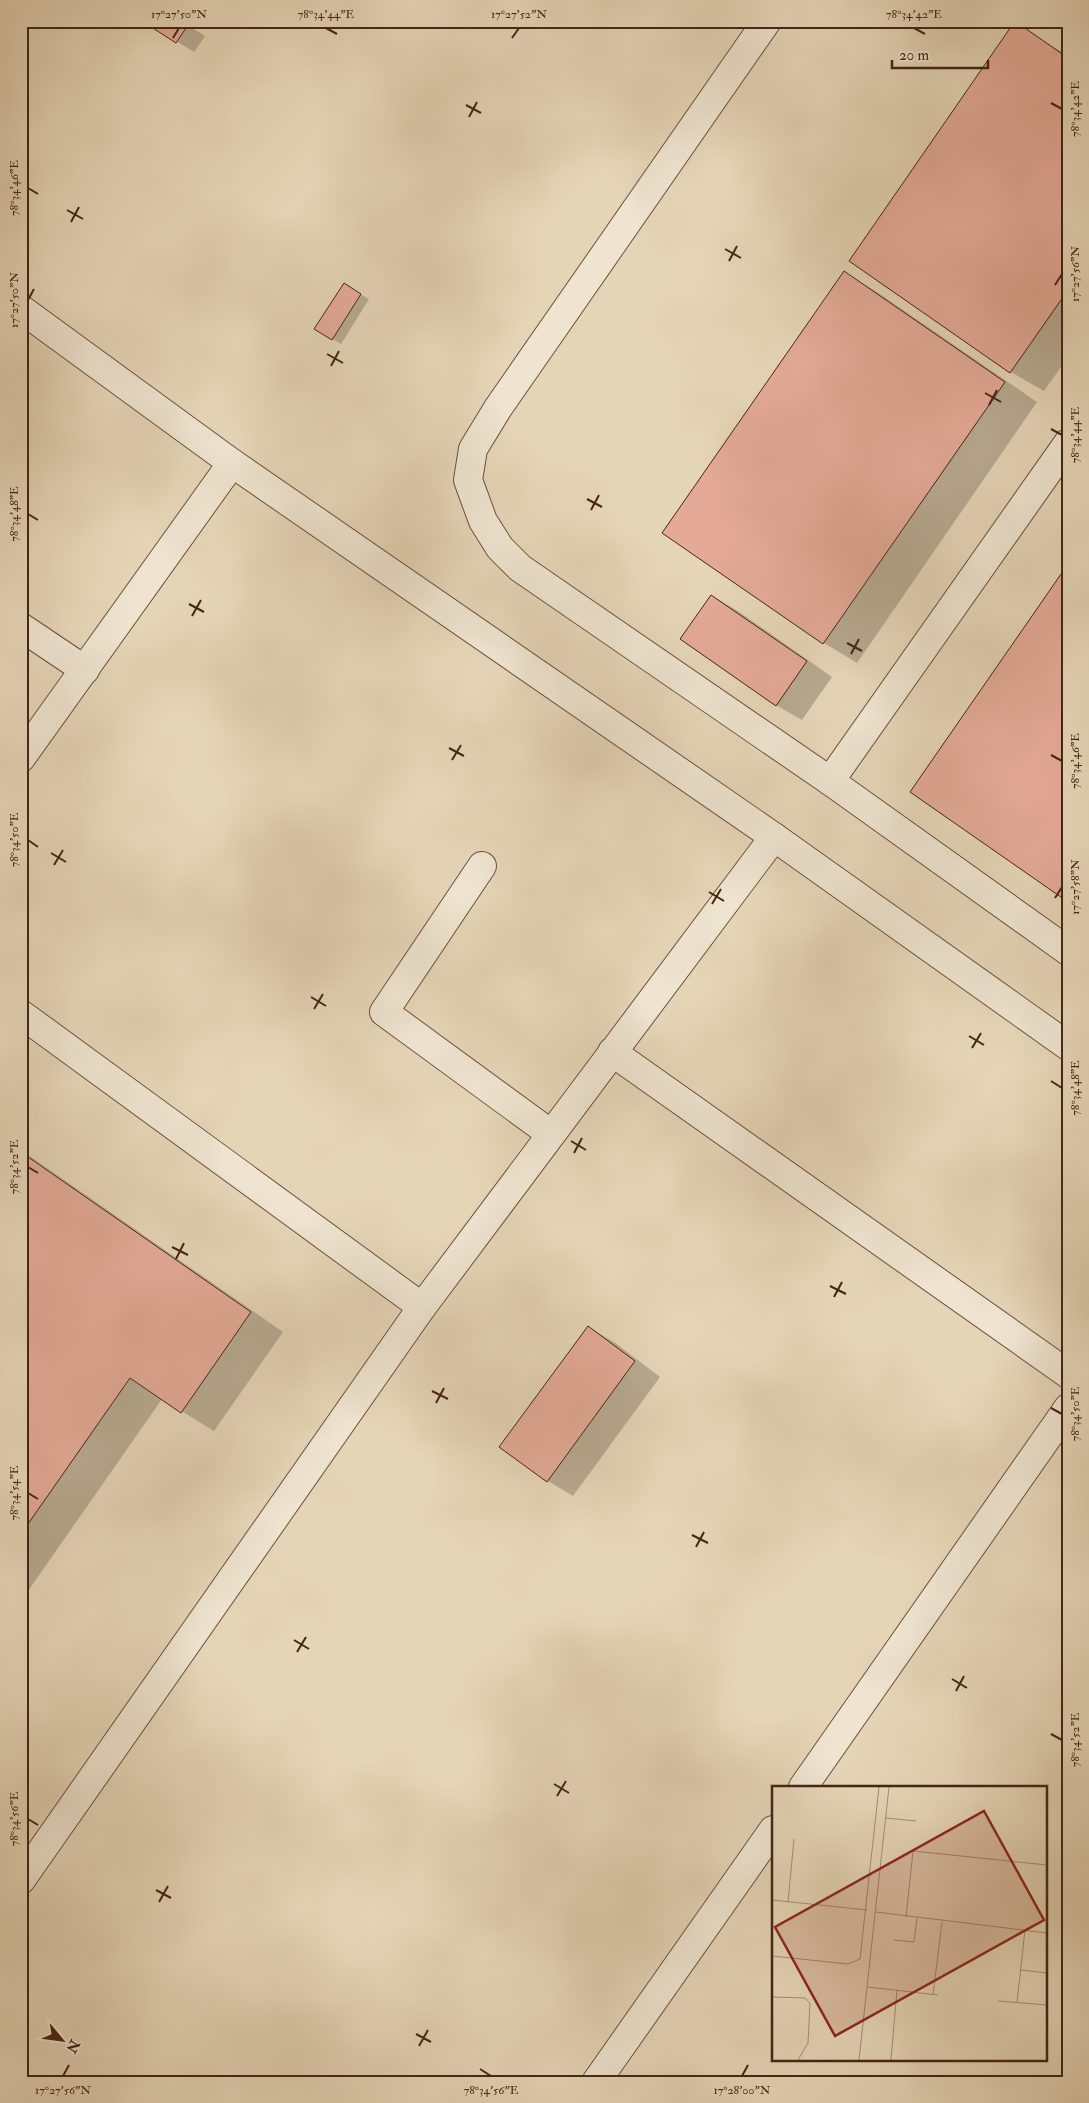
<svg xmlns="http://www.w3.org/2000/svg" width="1089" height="2103" viewBox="0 0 1089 2103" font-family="'IM FELL Double Pica',serif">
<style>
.shadow{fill:#0003}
.building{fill:#e4aa97;stroke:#452414}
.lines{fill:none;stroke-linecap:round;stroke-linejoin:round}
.minor-casing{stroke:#6d503d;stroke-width:30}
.minor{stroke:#eee4d0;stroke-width:28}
.ticks{fill:none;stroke:#452414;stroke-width:2}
.inset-road{fill:none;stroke:#a58e76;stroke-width:1}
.view{fill:#8f2418;fill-opacity:0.15;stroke:#8f2418;stroke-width:2.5}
.inset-edge{fill:none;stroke:#452414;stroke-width:2.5}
.neatline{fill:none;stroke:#452414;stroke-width:2}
.ticks-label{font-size:12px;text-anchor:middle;fill:#452414}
</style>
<rect width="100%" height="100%" fill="#e5d5b7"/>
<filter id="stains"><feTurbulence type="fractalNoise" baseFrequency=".004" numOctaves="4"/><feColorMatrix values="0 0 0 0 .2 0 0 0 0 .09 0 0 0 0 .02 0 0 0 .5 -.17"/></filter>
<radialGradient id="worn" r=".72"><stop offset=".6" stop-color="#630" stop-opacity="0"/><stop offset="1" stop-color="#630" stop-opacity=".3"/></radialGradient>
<g class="shadow">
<path d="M144,21h37l24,15 -11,16z"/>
<path d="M1015,23l53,33v301l-24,34 -33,-19 -160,-112z"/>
<path d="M844,272l33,20 160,110 -180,261 -33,-20 -160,-111z"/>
<path d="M344,285l25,14 -28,45 -25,-15z"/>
<path d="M712,596l26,15 94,66 -30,43 -26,-15z"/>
<path d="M21,1150l262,182 -69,99 -52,-32 -141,202z"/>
<path d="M588,1327l26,15 46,35 -87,119 -25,-15z"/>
</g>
<g class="building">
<path d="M142,21h40l6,4 -12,18z"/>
<path d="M1015,21l53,37v232l-58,83 -161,-112z"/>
<path d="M844,271l161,111 -182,262 -161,-111z"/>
<path d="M344,283l17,11 -29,46 -18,-11z"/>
<path d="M1068,564v338l-158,-110z"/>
<path d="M711,595l96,66 -31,45 -96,-67z"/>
<path d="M21,1152l230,160 -70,101 -51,-35 -109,156z"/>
<path d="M588,1326l47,35 -88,121 -48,-35z"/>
</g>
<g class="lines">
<g class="minor-casing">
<g id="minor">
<path d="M767,21l-269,387 -25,41 -5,31 15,41 17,27 20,20 310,213 238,170"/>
<path d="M21,309l211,154 542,374 294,209"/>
<path d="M21,627l64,43"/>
<path d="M21,758l211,-295"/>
<path d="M830,781l238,-338"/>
<path d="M482,866l-98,146 167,122"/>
<path d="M21,1014l401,293"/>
<path d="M612,1052l456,322"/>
<path d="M803,1787l265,-379"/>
<path d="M21,1880l401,-573 352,-470"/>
<path d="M596,2082l177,-252"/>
</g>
</g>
<use href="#minor" class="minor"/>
</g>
<path class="ticks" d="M326,28l11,6M914,28l11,6M173,38l6,-10M512,38l7,-10M1051,103l11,6M466,105l15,8M469,117l8,-15M28,188l10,6M67,210l16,9M71,222l8,-15M725,249l16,9M729,261l8,-15M1055,285l7,-11M28,300l6,-11M327,354l16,9M331,366l8,-15M985,393l16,9M989,405l8,-15M1051,429l11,6M587,499l15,8M591,510l8,-15M28,514l10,6M189,604l15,8M192,616l9,-16M847,643l15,8M851,654l8,-15M449,748l15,8M1051,755l11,6M452,760l9,-15M28,840l10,7M51,853l15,9M54,865l9,-15M709,892l15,9M1055,898l7,-11M712,904l9,-15M311,997l15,9M314,1009l9,-15M969,1036l15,9M972,1048l9,-15M1051,1081l11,7M571,1141l15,9M574,1153l8,-15M28,1167l10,6M172,1247l16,8M176,1259l8,-16M830,1286l16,8M834,1297l8,-15M432,1391l16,8M436,1403l8,-15M1051,1408l11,6M28,1493l10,6M692,1535l16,8M696,1547l8,-15M294,1640l15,9M297,1652l9,-15M952,1679l15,9M956,1691l8,-15M1051,1734l11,6M554,1784l15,9M557,1796l9,-15M28,1819l10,6M156,1890l15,8M159,1902l9,-16M416,2034l15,8M419,2046l9,-16M480,2069l11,7M63,2076l6,-11M742,2076l6,-11"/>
<g transform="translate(772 1786)">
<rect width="275" height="275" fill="#e5d5b7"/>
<path class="inset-road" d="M114,32l30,3M0,114l95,10M16,116l6,-63M104,126l171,21M134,131l7,-66 134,14M122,154l20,2 3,-24M0,170l76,8 12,-5 19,-172M249,184l26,3M96,201l70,8M161,209l9,-73M0,211l33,1 5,5 -2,40 -10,17M226,215l49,4M245,216l8,-72M87,274l30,-273M119,274l6,-70"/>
<path class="view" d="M212,25l60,109 -209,116 -60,-109z"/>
<rect width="275" height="275" class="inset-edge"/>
</g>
<rect width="1089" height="2103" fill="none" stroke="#e5d5b7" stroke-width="55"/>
<g transform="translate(62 2040) rotate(119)" stroke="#eee4d0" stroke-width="4" paint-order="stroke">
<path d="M0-4L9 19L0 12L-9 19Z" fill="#452414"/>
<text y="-8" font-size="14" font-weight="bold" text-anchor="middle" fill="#452414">N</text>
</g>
<path d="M892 60v8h96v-8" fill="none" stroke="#452414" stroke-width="2.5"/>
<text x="899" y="60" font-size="15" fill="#452414" stroke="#eee4d0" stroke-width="4" paint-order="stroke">20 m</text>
<rect x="28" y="28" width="1034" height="2048" class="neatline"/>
<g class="ticks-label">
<text x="179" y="18">17°27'50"N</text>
<text x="326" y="18">78°34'44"E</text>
<text x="519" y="18">17°27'52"N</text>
<text x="914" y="18">78°34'42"E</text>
<text transform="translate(1075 109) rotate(-90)" y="4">78°34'42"E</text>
<text transform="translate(14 188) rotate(-90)" y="4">78°34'46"E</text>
<text transform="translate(1075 274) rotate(-90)" y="4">17°27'56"N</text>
<text transform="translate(14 300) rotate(-90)" y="4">17°27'50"N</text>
<text transform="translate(1075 435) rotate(-90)" y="4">78°34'44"E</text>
<text transform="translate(14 514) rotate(-90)" y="4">78°34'48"E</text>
<text transform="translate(1075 761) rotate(-90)" y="4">78°34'46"E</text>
<text transform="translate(14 840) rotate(-90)" y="4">78°34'50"E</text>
<text transform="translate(1075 887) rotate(-90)" y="4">17°27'58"N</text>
<text transform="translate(1075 1088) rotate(-90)" y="4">78°34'48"E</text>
<text transform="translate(14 1167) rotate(-90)" y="4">78°34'52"E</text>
<text transform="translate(1075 1414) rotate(-90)" y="4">78°34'50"E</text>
<text transform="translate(14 1493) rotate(-90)" y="4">78°34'54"E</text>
<text transform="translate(1075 1740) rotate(-90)" y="4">78°34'52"E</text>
<text transform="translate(14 1819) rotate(-90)" y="4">78°34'56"E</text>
<text x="63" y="2094">17°27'56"N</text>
<text x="491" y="2094">78°34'56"E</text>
<text x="742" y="2094">17°28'00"N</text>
</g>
<rect width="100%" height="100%" filter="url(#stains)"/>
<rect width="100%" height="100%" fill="url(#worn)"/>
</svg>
